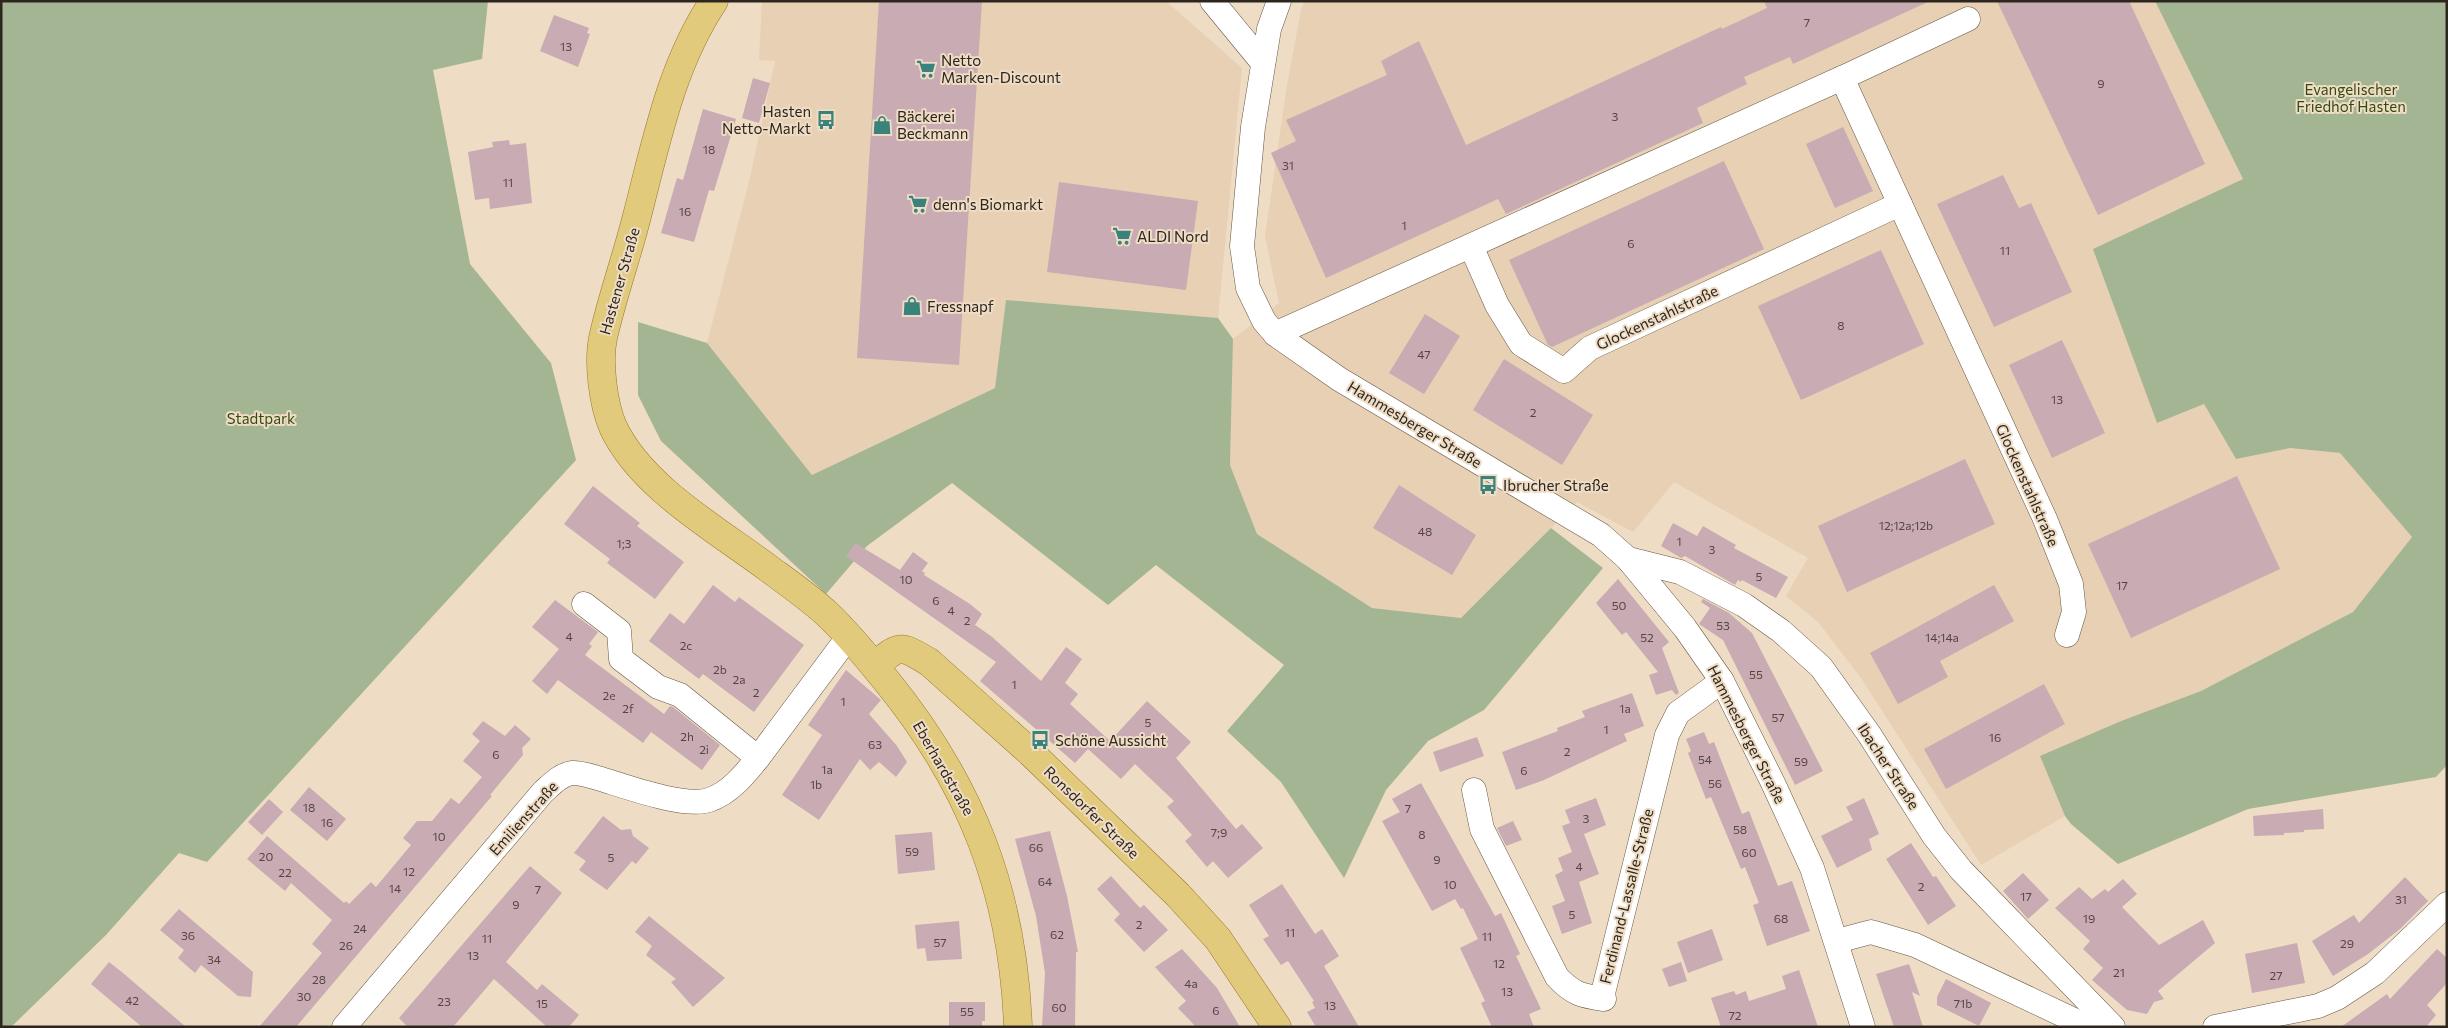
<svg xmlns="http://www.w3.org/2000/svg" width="2448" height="1028" viewBox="0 0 2448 1028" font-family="Commissioner,sans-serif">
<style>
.built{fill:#e7d0b3}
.green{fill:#a4b594}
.building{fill:#c9abb3}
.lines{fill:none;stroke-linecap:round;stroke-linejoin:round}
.minor-casing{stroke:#665743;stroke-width:25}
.major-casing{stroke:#967924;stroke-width:29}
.minor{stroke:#fff;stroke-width:24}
.major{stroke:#e2ca7d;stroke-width:28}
.labels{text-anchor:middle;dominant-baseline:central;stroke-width:4;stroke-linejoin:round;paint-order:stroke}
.number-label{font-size:12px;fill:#544743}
.poi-label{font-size:15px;fill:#2d261e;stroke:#eedcc5;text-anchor:start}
.park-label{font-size:15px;fill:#334b11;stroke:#eedcc5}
.street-label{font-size:15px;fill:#2d261e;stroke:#eedcc5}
</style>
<rect width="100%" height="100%" fill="#eedcc5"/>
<g class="built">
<path d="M762,1h404l76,67 -24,250 -212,-18 -11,88 -183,87 -105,-132 42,-161 26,-121 -16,-1z"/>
<path d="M1305,1h850l88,178 -149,70 63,174 47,-19 32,55 54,-11 50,5 72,84 -59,75 -152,79 -80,30 -80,36 24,59 -84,49 -120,-187 -43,-56 -32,-26 22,-38 -134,-76 -41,50 -56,-30 -115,116 -90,-10 -115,-74 -27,-69 3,-126 46,-36 -14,-67 22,-151 14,-75z"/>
</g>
<g class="green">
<path d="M1,1h487l-6,58 -49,11 37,194 81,99 25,97 -369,402 -28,-9 -73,82 -95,92h-10z"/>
<path d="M2155,1h292v764l-11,12 -188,32 -130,55 -47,-40 -6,-8 -25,-60 81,-35 80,-30 152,-79 59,-75 -72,-84 -50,-5 -54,11 -32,-55 -47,19 -64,-174 150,-70z"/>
<path d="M1006,300l212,18 15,21 -3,126 27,69 115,74 89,10 90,-90 52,40 -119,142 -56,31 -42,49 -42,88 -63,-96 -54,-51 57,-66 -128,-100 -48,40 -156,-122 -85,63 -41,48 -165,-153 -23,-46v-73l69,21 105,132 183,-87z"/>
</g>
<g class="building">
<path d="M879,1h103l-23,364 -102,-7z"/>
<path d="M1764,1h166l-137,63 -3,-7 -46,20 3,7 -50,24 6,15 -197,91 -8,-15 -172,79 -55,-125 25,-12 -10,-21 101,-45 -6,-14 38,-20 47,104 255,-118 1,2 45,-21z"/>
<path d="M1997,1h132l76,163 -107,51z"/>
<path d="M554,15l35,13 -2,5 3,1 -12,33 -38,-16z"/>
<path d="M753,78l17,5 -11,40 -17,-5z"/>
<path d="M703,109l33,10 -22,72 -5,-1 -15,52 -33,-9 16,-55 6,2z"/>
<path d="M1843,127l30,64 -38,17 -29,-64z"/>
<path d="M509,140l1,5 16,-2 6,60 -42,6 -1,-11 -14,2 -7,-48 25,-5 -1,-5z"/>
<path d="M1724,161l40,88 -212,98 -4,-2 -39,-85z"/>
<path d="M2003,175l16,33 12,-5 41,89 -78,35 -57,-123z"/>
<path d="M1059,182l139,19 -12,89 -139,-18z"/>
<path d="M1881,250l43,94 -123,56 -43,-94z"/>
<path d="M1425,314l35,22 -36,58 -35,-21z"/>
<path d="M2062,340l43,93 -53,25 -43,-93z"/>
<path d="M1504,359l89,56 -31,50 -89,-55z"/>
<path d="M1965,459l30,65 -148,68 -29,-66z"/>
<path d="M2237,476l43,93 -149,69 -43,-94z"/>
<path d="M1399,485l77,50 -24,40 -79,-47z"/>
<path d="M593,486l47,37 -3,3 47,36 -29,37 -48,-36 3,-4 -46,-35z"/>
<path d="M1673,523l24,13 6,-10 33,19 -2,3 54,29 -12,21 -34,-18 -1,2 -3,-2 -3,5 -50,-29 -4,2 -20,-12z"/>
<path d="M855,543l45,27 13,-18 15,11 -6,8 3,2 -1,2 46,29 12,10 -7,11 16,11 50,45 25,-34 16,12 -17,24 13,11 -8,10 40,37 37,-40 44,41 -15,16 60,71 6,-5 21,24 -35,30 -15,-17 -6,6 -22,-26 7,-6 -25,-28 7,-6 -39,-37 -14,15 -33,-30 -13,14 -95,-82 16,-19 -150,-106z"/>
<path d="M1618,579l51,63 -7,6 17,45 -3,2 -4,-5 -16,5 -7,-20 9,-3 -32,-40 -4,3 -26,-32z"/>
<path d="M713,585l22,17 4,-5 65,48 -50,67 -51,-38 -4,5 -50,-38 21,-28 14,11z"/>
<path d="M1994,585l20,36 -74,40 8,16 -50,27 -28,-51z"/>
<path d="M1703,599l26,14 23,20 71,138 -28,14 -72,-145 -24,-16 11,-16 -9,-6z"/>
<path d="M555,600l43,32 -9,12 3,2 -7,9 79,59 6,-8 3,1 47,38 -18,25 -51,-38 -8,11 -85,-63 -11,14 -15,-13 27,-32 -27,-22z"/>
<path d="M846,670l35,30 -12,14 28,32 10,16 -11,15 -17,-15 -9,8 -10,-11 -41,61 -37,-25 40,-60 -14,-10z"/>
<path d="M2044,684l21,40 -119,65 -22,-40z"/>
<path d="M1632,693l12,33 -20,8 3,7 -83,39 -28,10 -14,-38 56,-21 -1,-3 28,-11 -3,-6z"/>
<path d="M483,721l22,15 10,-11 16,14 -9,9 1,7 -33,40 2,1 -196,231h-37l63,-74 -10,-9 20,-24 -41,-37 -6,8 -38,-32 20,-23 77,67 2,-2 3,3 22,-22 5,5 35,-42 -8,-7 14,-17h15l19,-23 8,6 23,-27 -19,-16 17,-20 -8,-7z"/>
<path d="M1704,732l5,12 5,-2 28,72 7,-3 29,75 14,-5 18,50 -43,15 -14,-41 6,-2 -14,-36 -4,2 -30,-72 -5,2 -18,-46 3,-2 -5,-12z"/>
<path d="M1477,737l7,19 -44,16 -7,-20z"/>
<path d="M1421,783l74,133 6,-3 19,41 -4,2 25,53 -12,5 5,13h-42l-11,-24 4,-2 -25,-53 18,-9 -15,-31 -2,1 -6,-10 -23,12 -50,-90 18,-9 -8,-13z"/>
<path d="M309,787l37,32 -19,22 -37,-31z"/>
<path d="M1596,798l10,27 -22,9 15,40 -20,8 13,41 -30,11 -10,-28 13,-5 -10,-26 8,-4 -5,-13 14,-6 -10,-26 8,-3 -5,-13z"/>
<path d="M1864,798l15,36 -10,5 3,11 -35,18 -16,-32 32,-16 -7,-13z"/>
<path d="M269,799l14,13 -21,23 -14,-13z"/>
<path d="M2323,809l1,20 -20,1v2l-20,1v2l-30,1 -1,-20z"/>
<path d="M603,816l18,14 10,-1 2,7 16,12 -13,16 -4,-3 -25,29 -28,-20 7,-9 -12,-8z"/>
<path d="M1513,821l9,19 -16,6 -9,-18z"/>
<path d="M1050,831l17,65 11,56h-2l-1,75h-33l3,-54 -9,-57 -21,-77z"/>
<path d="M932,832l3,38 -37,4 -3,-39z"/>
<path d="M1911,843l22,34 3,-1 20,30 -28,19 -42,-66z"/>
<path d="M530,866l32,27 -56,69 31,28 5,-6 37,31 -10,12h-22l-53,-48 -41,48h-45l-9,-9z"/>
<path d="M2023,873l26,27 -21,19 -25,-28z"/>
<path d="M1111,876l29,32 4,-3 24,25 -24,22 -30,-32 6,-6 -23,-25z"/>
<path d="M2405,877l23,24 -28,28 -32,25 -35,22 -21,-35 42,-26 5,8z"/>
<path d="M2123,879l14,15 -15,13 37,38 44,-25 12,23 -57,48 6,8 -10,3 -7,12 -20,-4 -35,-30 11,-12 -20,-19 7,-8 -35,-33 24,-21 13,12 13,-10 3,3z"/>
<path d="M1282,884l33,50 7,-5 17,27 -15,10 35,61h-43l-9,-15 8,-4 -3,-6 2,-1 -26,-40 -7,4 -18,-26 6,-3 -20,-31z"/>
<path d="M179,909l74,63 -2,25 -13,-1 -37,-31 -6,8 -17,-15 6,-8 -24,-20z"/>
<path d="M649,916l76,62 -32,29 -22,-25 5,-3 -30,-24 6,-9 -17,-14z"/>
<path d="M959,921l3,38 -35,2 -2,-13 -8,1 -2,-24z"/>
<path d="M1712,929l11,31 -35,13 -11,-31z"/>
<path d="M2297,943l8,40 -53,10 -7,-39z"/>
<path d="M1182,949l35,39 23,39h-44l-18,-19 8,-7 -31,-34z"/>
<path d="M2437,949l10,9v25l-20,22 9,10 -10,12h-85l46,-33 3,5z"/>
<path d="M109,962l14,11 63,54h-44l-51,-43z"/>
<path d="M1681,962l6,19 -18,6 -7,-18z"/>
<path d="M1909,964l11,32 -8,-4 11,35h-29l-18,-53z"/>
<path d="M1799,970l19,57h-97l-10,-29 23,-7 2,4 10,-4 3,10 37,-12 -4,-13z"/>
<path d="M1946,979l45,24 -12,23 -42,-21v-8z"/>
<path d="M949,1002h36v19h-3v6h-33z"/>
</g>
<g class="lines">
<g class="minor-casing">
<g id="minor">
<path d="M1212,1l51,62"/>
<path d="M1279,1l-10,28 -16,98 -11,119 6,42 16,33 11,13 64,45 262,156 27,24 57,69 37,53 51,102 39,85 51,159"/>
<path d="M1842,78l126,-59"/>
<path d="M1471,246l26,59 24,39 43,27 26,-23 310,-144"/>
<path d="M1275,334l567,-256 203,441 26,65 3,28 -7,23"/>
<path d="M1628,559l52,13 64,33 37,26 40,36 48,67 65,102 27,34 152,157"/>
<path d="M584,604l35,27 2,28 37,28 22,8 78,63"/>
<path d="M1474,790l8,39 75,148c16,17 25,19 47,22l-1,-6 64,-258 11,-22 44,-32"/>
<path d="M1837,941l34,-9 44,13 161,76 17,6"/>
<path d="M344,1027l199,-235c9,-8 17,-17 29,-19 9,-1 21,4 29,6 26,8 84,29 108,21 21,-7 36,-26 49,-42l91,-122"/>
<path d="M2215,1027l103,-21 19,-8 38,-25 72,-69"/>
</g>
</g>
<g class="major-casing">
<g id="major">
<path d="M714,1c-43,64 -58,142 -77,215 -10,40 -25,81 -34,122 -5,24 0,66 10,89 28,60 103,102 155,141 19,14 39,28 57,44 22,20 41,44 60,67 86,105 128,212 133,348"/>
<path d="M875,666c25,-22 25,-21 54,-4l101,90 148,143 40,44 59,88"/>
</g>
</g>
<use href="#minor" class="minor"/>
<use href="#major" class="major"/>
</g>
<defs>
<g id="supermarket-bare" transform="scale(1.5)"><path d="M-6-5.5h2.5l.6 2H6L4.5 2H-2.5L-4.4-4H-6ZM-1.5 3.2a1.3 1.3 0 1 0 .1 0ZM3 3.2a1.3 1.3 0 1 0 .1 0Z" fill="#3a827c" stroke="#eedcc5" stroke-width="2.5" paint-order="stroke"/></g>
<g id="bus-bare" transform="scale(1.5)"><path d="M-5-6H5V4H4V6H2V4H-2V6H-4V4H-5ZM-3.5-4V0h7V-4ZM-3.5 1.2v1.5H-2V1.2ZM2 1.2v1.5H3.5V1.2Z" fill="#3a827c" stroke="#eedcc5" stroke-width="2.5" paint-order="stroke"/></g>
<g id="shop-bare" transform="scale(1.5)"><path d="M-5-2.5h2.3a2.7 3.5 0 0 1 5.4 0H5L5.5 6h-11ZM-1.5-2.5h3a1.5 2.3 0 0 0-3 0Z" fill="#3a827c" stroke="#eedcc5" stroke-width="2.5" paint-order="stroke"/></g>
</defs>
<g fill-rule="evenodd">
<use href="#supermarket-bare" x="926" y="69"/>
<use href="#bus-bare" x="826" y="120"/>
<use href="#shop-bare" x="882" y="125"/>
<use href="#supermarket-bare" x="918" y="204"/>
<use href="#supermarket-bare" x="1122" y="236"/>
<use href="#shop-bare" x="912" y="306"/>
<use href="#bus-bare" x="1488" y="485"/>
<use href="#bus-bare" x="1040" y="740"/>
</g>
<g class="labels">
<g class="number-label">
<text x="1807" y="22">7</text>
<text x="566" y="46">13</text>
<text x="2101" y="83">9</text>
<text x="1615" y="116">3</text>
<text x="709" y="149">18</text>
<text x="1288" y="165">31</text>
<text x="508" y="182">11</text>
<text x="685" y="211">16</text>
<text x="1404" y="225">1</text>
<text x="1631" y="243">6</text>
<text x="2005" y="250">11</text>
<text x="1841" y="325">8</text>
<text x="1424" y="354">47</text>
<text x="2057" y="399">13</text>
<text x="1533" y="412">2</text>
<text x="1906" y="525">12;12a;12b</text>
<text x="1425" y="531">48</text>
<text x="1679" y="541">1</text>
<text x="624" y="543">1;3</text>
<text x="1712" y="549">3</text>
<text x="1759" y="576">5</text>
<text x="906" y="579">10</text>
<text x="2122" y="585">17</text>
<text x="936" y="600">6</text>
<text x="1619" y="605">50</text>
<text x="951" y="610">4</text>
<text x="967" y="620">2</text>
<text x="1723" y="625">53</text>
<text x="569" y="636">4</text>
<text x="1647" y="637">52</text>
<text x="1942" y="637">14;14a</text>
<text x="686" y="645">2c</text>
<text x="720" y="669">2b</text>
<text x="1756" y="674">55</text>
<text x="739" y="679">2a</text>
<text x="1014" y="684">1</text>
<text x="756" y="692">2</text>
<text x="609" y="695">2e</text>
<text x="843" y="701">1</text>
<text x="628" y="708">2f</text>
<text x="1625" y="708">1a</text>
<text x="1778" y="717">57</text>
<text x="1148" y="722">5</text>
<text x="1606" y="729">1</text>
<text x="687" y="736">2h</text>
<text x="1995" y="737">16</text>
<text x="875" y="744">63</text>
<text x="704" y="749">2i</text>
<text x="1567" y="751">2</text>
<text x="496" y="754">6</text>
<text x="1705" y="759">54</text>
<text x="1801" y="761">59</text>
<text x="827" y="769">1a</text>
<text x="1524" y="770">6</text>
<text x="1715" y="783">56</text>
<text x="816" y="784">1b</text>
<text x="309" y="807">18</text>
<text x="1408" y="808">7</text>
<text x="1586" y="818">3</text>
<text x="327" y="822">16</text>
<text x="1740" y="829">58</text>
<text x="1219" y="832">7;9</text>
<text x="1422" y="834">8</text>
<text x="439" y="836">10</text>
<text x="1036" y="847">66</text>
<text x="912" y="851">59</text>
<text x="1749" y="852">60</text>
<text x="266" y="856">20</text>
<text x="611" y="857">5</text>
<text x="1437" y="859">9</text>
<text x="1579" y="866">4</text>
<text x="409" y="871">12</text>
<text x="285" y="872">22</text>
<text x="1045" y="881">64</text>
<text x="1450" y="884">10</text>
<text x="1921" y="886">2</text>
<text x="395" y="888">14</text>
<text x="538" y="889">7</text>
<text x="2026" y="896">17</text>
<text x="2401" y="899">31</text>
<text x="516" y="904">9</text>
<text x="1572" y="914">5</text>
<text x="1781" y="918">68</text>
<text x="2089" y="918">19</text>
<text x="1139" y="924">2</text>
<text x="360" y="928">24</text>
<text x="1290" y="932">11</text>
<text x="1057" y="934">62</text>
<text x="188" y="935">36</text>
<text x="1487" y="936">11</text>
<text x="487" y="938">11</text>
<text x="940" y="942">57</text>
<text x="2347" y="943">29</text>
<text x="346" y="945">26</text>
<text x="473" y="955">13</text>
<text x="214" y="959">34</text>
<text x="1499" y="963">12</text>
<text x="2119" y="972">21</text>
<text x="2276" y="975">27</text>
<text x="319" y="979">28</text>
<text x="1191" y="983">4a</text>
<text x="1507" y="991">13</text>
<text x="304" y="996">30</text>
<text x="132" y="1000">42</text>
<text x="444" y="1001">23</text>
<text x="542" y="1003">15</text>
<text x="1963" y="1003">71b</text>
<text x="1330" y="1005">13</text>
<text x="1059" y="1007">60</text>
<text x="1216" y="1010">6</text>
<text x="967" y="1011">55</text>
<text x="1735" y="1015">72</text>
</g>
<g class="poi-label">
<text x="941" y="60">Netto<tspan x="941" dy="17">Marken-Discount</tspan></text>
<text x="811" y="111" text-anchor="end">Hasten<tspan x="811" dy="17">Netto-Markt</tspan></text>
<text x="897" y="116">Bäckerei<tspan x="897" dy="17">Beckmann</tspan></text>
<text x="933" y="204">denn's Biomarkt</text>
<text x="1137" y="236">ALDI Nord</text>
<text x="927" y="306">Fressnapf</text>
<text x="1503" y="485">Ibrucher Straße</text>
<text x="1055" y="740">Schöne Aussicht</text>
</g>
<g class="park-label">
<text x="2351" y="89">Evangelischer<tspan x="2351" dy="17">Friedhof Hasten</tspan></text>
<text x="261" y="418">Stadtpark</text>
</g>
<g class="street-label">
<text transform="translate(619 281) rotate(-74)">Hastener Straße</text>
<text transform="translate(1657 317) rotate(-25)">Glockenstahlstraße</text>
<text transform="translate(1415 424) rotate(31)">Hammesberger Straße</text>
<text transform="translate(2028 485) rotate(66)">Glockenstahlstraße</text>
<text transform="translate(1747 734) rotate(63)">Hammesberger Straße</text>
<text transform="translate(1889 766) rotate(57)">Ibacher Straße</text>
<text transform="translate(944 768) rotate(60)">Eberhardstraße</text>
<text transform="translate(1092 812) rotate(44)">Ronsdorfer Straße</text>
<text transform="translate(523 818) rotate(-48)">Emilienstraße</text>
<text transform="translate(1626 896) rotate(-76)">Ferdinand-Lassalle-Straße</text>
</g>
</g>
<rect width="2448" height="1028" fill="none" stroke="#2d261e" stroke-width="5"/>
</svg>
